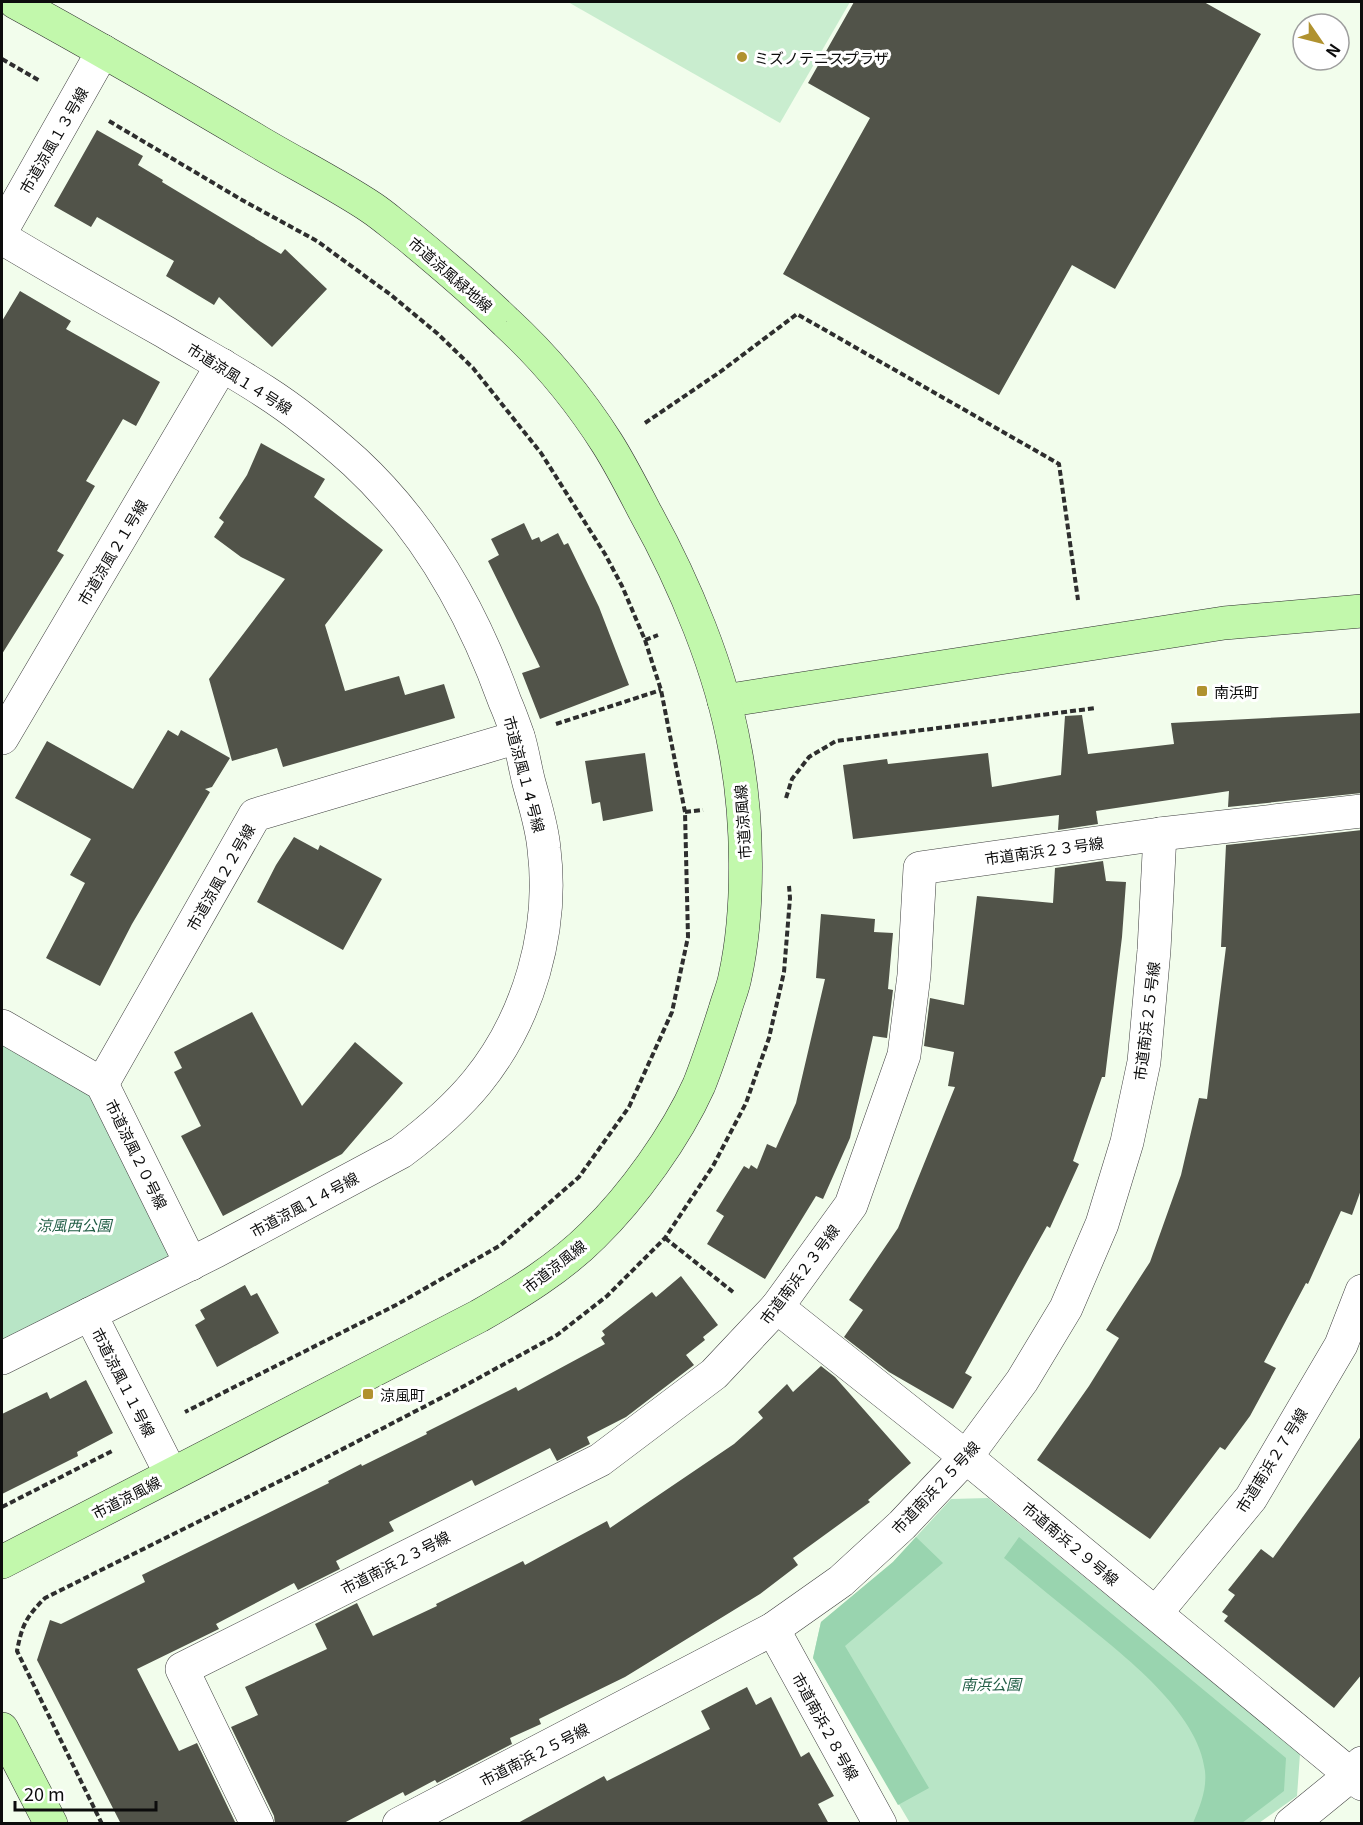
<svg xmlns="http://www.w3.org/2000/svg" width="1363" height="1825" viewBox="0 0 1363 1825" font-family="Georgia,'Noto Sans JP',serif">
<style>
.green{fill:#b8e5c6}
.forest{fill:#99d4af}
.pitch{fill:#c9edcf}
.building{fill:#515349}
.lines{fill:none;stroke-linecap:round;stroke-linejoin:round}
.street-casing{stroke:#3f3f3f;stroke-width:34}
.secondary-casing{stroke:#2e2e2e;stroke-width:34}
.path{stroke:#2e2e2e;stroke-width:4;stroke-dasharray:6 3;stroke-linecap:butt}
.street{stroke:#fff;stroke-width:33}
.secondary{stroke:#c2f8ac;stroke-width:33}
.poi-dot{fill:#b0922f;stroke:#fff;stroke-width:2}
.labels{text-anchor:middle;dominant-baseline:central;stroke-width:6;stroke-linejoin:round;paint-order:stroke}
.poi-label{font-size:15px;fill:#0c0c0c;stroke:#fff;text-anchor:start}
.street-label{font-size:15px;fill:#0c0c0c;stroke:#fff}
.park-label{font-size:15px;font-style:italic;fill:#225e46;stroke:#fff}
</style>
<rect width="100%" height="100%" fill="#f2fdec"/>
<g class="green">
<path d="M2,1042l87,52 83,164 -170,85z"/>
<path d="M988,1498l312,256 -3,42 -38,27h-349l-97,-165 8,-36 72,-60 58,-63z"/>
</g>
<g class="forest">
<path d="M916,1537l27,26 -98,83 84,142 -31,17 -85,-147 8,-36 72,-60z"/>
<path d="M1019,1537l267,221 -2,33 -42,32h-49c7,-17 14,-33 12,-52 -6,-59 -83,-117 -126,-152 -25,-20 -50,-41 -75,-61z"/>
</g>
<path class="pitch" d="M568,2h282l-70,121z"/>
<g class="building">
<path d="M854,2h350l57,32 -146,255 -43,-24 -73,130 -216,-121 87,-156 -62,-35z"/>
<path d="M97,130l46,26 -5,9 25,15 -1,2 119,72 4,-5 42,40 -55,58 -53,-50 -5,8 -48,-29 8,-15 -77,-44 -6,10 -37,-21z"/>
<path d="M20,291l51,30 -5,8 94,53 -24,44 -13,-7 -37,62 9,5 -38,65 7,4 -62,99v-333z"/>
<path d="M261,443l64,36 -11,18 69,53 -58,75 20,66 54,-15 6,19 39,-11 11,34 -172,49 -6,-19 -45,13 -23,-82 76,-100 -44,-22 -27,-20 10,-15 -5,-4 28,-43z"/>
<path d="M524,523l8,17 7,-3 2,5 17,-9 6,12 4,-2 31,64 30,78 -89,34 -18,-46 18,-6 -52,-106 11,-6 -8,-16z"/>
<path d="M1362,713v80l-134,14 1,-16 -133,20 2,13 -40,6 1,-15 -206,24 -10,-74 44,-6 1,5 100,-11 4,34 69,-12 4,-59 17,-1 6,39 86,-10 -3,-21z"/>
<path d="M168,730l10,6 3,-6 49,28 -18,29 -7,2 5,3 -78,132 -32,62 -54,-28 39,-75 -15,-8 21,-36 -76,-41 32,-57 86,48z"/>
<path d="M645,753l8,58 -50,10 -3,-19 -8,2 -7,-43z"/>
<path d="M1362,830v357l-10,28 -11,-4 -33,73 -2,-1 -42,79 12,6 -26,48 -25,34 -5,-3 -70,92 -113,-79 52,-74 30,-48 -13,-8 44,-68 31,-87 18,-77 8,1 19,-152h-5l5,-102z"/>
<path d="M294,837l24,13 2,-5 62,34 -39,71 -86,-48 19,-37z"/>
<path d="M1103,861l3,20 20,1 -4,55 -17,140h-3l-29,84 6,3 -29,64 -3,-2 -82,147 7,4 -19,32 -64,-37 -45,-35 19,-27 -14,-10 49,-72 57,-141 -7,-1 6,-34 -30,-6 6,-48 34,7 13,-109 76,7 2,-35z"/>
<path d="M821,914l54,5 -1,13 19,1 -5,56 5,1 -6,48 -14,-2 -23,102 -27,61 -7,-3 -51,83 -58,-35 17,-28 -8,-5 28,-45 5,3 2,-4 6,4 10,-25 9,4 20,-45 29,-124 -9,-1z"/>
<path d="M252,1012l50,94 53,-64 48,41 -61,71 -119,62 -42,-80 20,-10 -27,-54 8,-4 -8,-16z"/>
<path d="M681,1276l37,49 -15,12 2,3 -19,15 8,10 -68,52 -39,20 3,7 -33,17 -7,-13 -75,38 -3,-6 -83,42 5,9 -58,30 4,8 -42,21 -4,-7 -78,41 3,5 -82,40 42,82 18,-8 39,81h-115l-84,-164 13,-40 11,4 84,-42 -3,-7 187,-92 -1,-2 33,-17 1,2 65,-32 -1,-2 90,-45 2,4 87,-47 -4,-6 4,-3 -3,-4 50,-39 4,5z"/>
<path d="M245,1285l6,11 6,-3 22,40 -62,34 -22,-42 10,-6 -5,-9z"/>
<path d="M821,1366l14,11 76,86 -43,37 2,2 -77,56 5,7 -38,29 -135,83 -86,42 2,5 -31,14 2,6 -75,39 -2,-3 -30,16 -2,-4 -61,32h-67l-1,-8 -43,-89 27,-12 -13,-28 82,-38 -12,-25 42,-21 16,33 64,-30 -1,-2 87,-43 2,4 82,-44 3,7 124,-84 29,-26 -5,-6 29,-28 6,8z"/>
<path d="M86,1380l27,53 -36,19 1,4 -76,38v-80l45,-22 3,7z"/>
<path d="M1362,1435v239l-28,34 -110,-87 4,-5 -6,-4 13,-17 -7,-5 33,-41 12,9z"/>
<path d="M747,1687l9,18 15,-8 30,60 8,-5 25,44 -16,8 11,20h-313l88,-48 3,5 103,-52 -9,-18z"/>
</g>
<g class="lines">
<g class="street-casing">
<g id="street">
<path d="M2,230l101,-179"/>
<path d="M2,238c54,32 108,63 163,94 33,20 67,38 99,59 33,21 62,45 91,71 70,65 118,151 150,240 5,11 9,23 13,34 5,16 7,32 11,47 6,22 13,43 15,66 10,81 -15,169 -67,233 -22,27 -48,49 -76,70l-185,99 -126,63"/>
<path d="M2,738l220,-373"/>
<path d="M2,1026l100,58 89,180"/>
<path d="M102,1084l153,-269 263,-78"/>
<path d="M777,1307l189,150 396,327"/>
<path d="M2,1358l88,-44 81,160"/>
<path d="M1156,1613l95,-115 90,-153 21,-54"/>
<path d="M773,1629l107,195"/>
<path d="M257,1824l-75,-155 418,-209 114,-86 63,-67 74,-102 53,-150 10,-80 6,-107 240,-34 202,-23"/>
<path d="M399,1824l374,-195 68,-48 61,-56 64,-68 56,-76 44,-73 36,-84 25,-82 17,-80 10,-112 6,-116"/>
<path d="M1291,1824l60,-49 11,-12"/>
</g>
</g>
<g class="secondary-casing">
<g id="secondary">
<path d="M724,701l500,-78 138,-12"/>
<path d="M2,1562l477,-246c40,-23 81,-48 114,-81 40,-39 83,-99 106,-150 10,-25 18,-50 26,-75 3,-11 8,-22 10,-33 15,-68 13,-160 0,-228 -14,-79 -51,-167 -90,-237 -12,-23 -24,-47 -38,-69 -28,-44 -63,-86 -101,-121 -32,-31 -65,-59 -99,-87 -12,-9 -23,-19 -35,-27 -36,-24 -76,-44 -113,-66 -81,-48 -162,-95 -244,-140"/>
<path d="M2,1729l49,95"/>
</g>
</g>
<g class="path">
<path d="M2,59l38,22"/>
<path d="M109,121l133,79 75,41 74,54 47,39 35,34 68,85 64,101 17,32 23,54 16,50 24,122 3,125 -16,75 -43,95 -50,70 -78,68 -105,60 -211,107"/>
<path d="M645,423l75,-51 77,-58 262,150 19,136"/>
<path d="M645,640l13,-5"/>
<path d="M556,724l105,-34"/>
<path d="M786,798l6,-19 17,-22 27,-16 260,-33"/>
<path d="M685,812l18,-2"/>
<path d="M665,1238l68,54"/>
<path d="M2,1507l110,-56"/>
<path d="M102,1824l-85,-173c5,-26 9,-34 28,-53l263,-131 158,-82 91,-50 50,-39 58,-58 48,-72 33,-63 23,-65 15,-66 6,-74 -1,-12"/>
</g>
<use href="#street" class="street"/>
<use href="#secondary" class="secondary"/>
</g>
<g class="poi-dot">
<circle cx="742" cy="57" r="6"/>
<rect x="1196" y="685" width="12" height="12" rx="3"/>
<rect x="362" y="1388" width="12" height="12" rx="3"/>
</g>
<g class="labels">
<g class="poi-label">
<text x="754" y="57">ミズノテニスプラザ</text>
<text x="1214" y="691">南浜町</text>
<text x="380" y="1394">涼風町</text>
</g>
<g class="street-label">
<text transform="translate(53 140) rotate(-60)">市道涼風１３号線</text>
<text transform="translate(451 274) rotate(41)">市道涼風緑地線</text>
<text transform="translate(240 378) rotate(32)">市道涼風１４号線</text>
<text transform="translate(112 552) rotate(-59)">市道涼風２１号線</text>
<text transform="translate(525 774) rotate(75)">市道涼風１４号線</text>
<text transform="translate(742 822) rotate(-94)">市道涼風線</text>
<text transform="translate(1044 850) rotate(-8)">市道南浜２３号線</text>
<text transform="translate(220 877) rotate(-60)">市道涼風２２号線</text>
<text transform="translate(1146 1021) rotate(-83)">市道南浜２５号線</text>
<text transform="translate(137 1154) rotate(64)">市道涼風２０号線</text>
<text transform="translate(304 1204) rotate(-28)">市道涼風１４号線</text>
<text transform="translate(554 1266) rotate(-38)">市道涼風線</text>
<text transform="translate(799 1274) rotate(-53)">市道南浜２３号線</text>
<text transform="translate(124 1382) rotate(63)">市道涼風１１号線</text>
<text transform="translate(1271 1460) rotate(-58)">市道南浜２７号線</text>
<text transform="translate(935 1487) rotate(-47)">市道南浜２５号線</text>
<text transform="translate(126 1497) rotate(-27)">市道涼風線</text>
<text transform="translate(1071 1543) rotate(40)">市道南浜２９号線</text>
<text transform="translate(395 1562) rotate(-27)">市道南浜２３号線</text>
<text transform="translate(826 1726) rotate(61)">市道南浜２８号線</text>
<text transform="translate(534 1754) rotate(-27)">市道南浜２５号線</text>
</g>
<g class="park-label">
<text x="74" y="1224">涼風西公園</text>
<text x="991" y="1683">南浜公園</text>
</g>
</g>
<rect width="1363" height="1825" fill="none" stroke="#0c0c0c" stroke-width="6"/>
<g transform="translate(1321 42) rotate(125)"><circle r="28" fill="#ffffff" stroke="#9e9e9e" stroke-width="1.5"/>
<path d="M0-4.5L10 22L0 15L-10 22Z" fill="#b0922f"/>
<text y="-9" font-size="16" font-weight="bold" text-anchor="middle" fill="#0c0c0c">N</text>
</g>
<path d="M15 1801v9h141v-9" fill="none" stroke="#0c0c0c" stroke-width="3"/>
<text x="24" y="1801" font-size="18" fill="#0c0c0c" stroke="#ffffff" stroke-width="4.5" paint-order="stroke">20 m</text>
</svg>
